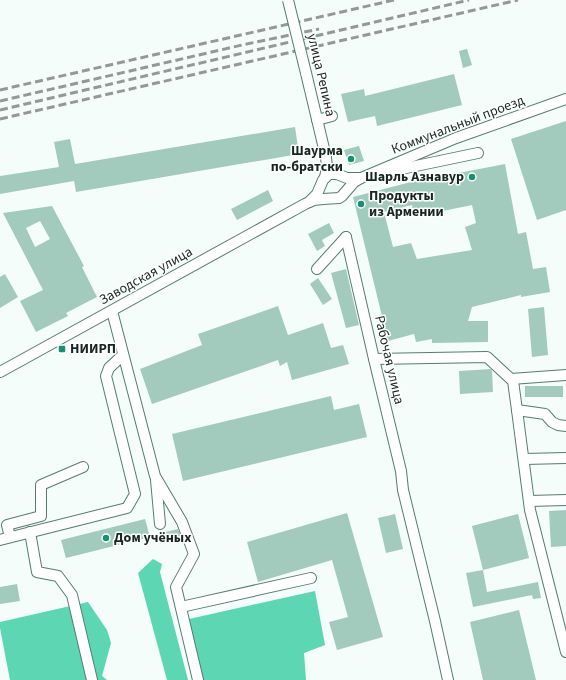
<svg xmlns="http://www.w3.org/2000/svg" width="566" height="680" viewBox="0 0 566 680" font-family="'Source Sans 3',sans-serif">
<style>
.forest{fill:#5dd6b4}
.building{fill:#a2cbbd;fill-rule:evenodd}
.lines{fill:none;stroke-linecap:round;stroke-linejoin:round}
.minor-casing{stroke:#547c6f;stroke-width:12}
.minor{stroke:#fff;stroke-width:10}
.rail{stroke:#8f9b97;stroke-width:3;stroke-dasharray:8 4;stroke-linecap:butt}
.minor-bridge-casing{stroke:#547c6f;stroke-width:12;stroke-linecap:butt}
.minor-bridge{stroke:#fff;stroke-width:10}
.poi-dot{fill:#179074;stroke:#fff;stroke-width:1.5}
.labels{text-anchor:middle;dominant-baseline:central;stroke-width:3;stroke-linejoin:round;paint-order:stroke}
.street-label{font-size:14px;fill:#162621;stroke:#fff}
.poi-label{font-size:14px;font-weight:bold;fill:#162621;stroke:#fff;text-anchor:start}
</style>
<rect width="100%" height="100%" fill="#f5fdfa"/>
<g class="forest">
<path d="M153,559l9,5 -2,8 28,108h-21l-29,-107z"/>
<path d="M315,591l10,54 -21,8 2,27h-103l-14,-61z"/>
<path d="M88,602l19,28 4,13 -9,33 5,4h-97l-10,-52v-6z"/>
</g>
<g class="building">
<path d="M467,49l5,16 -9,3 -4,-17z"/>
<path d="M454,74l8,31 -85,21 -2,-10 -27,6 -7,-28 23,-5 1,7z"/>
<path d="M566,121v89l-29,10 -26,-81z"/>
<path d="M295,127l4,27 -223,38 -2,-11 -74,13v-18l59,-9 -5,-25 16,-3 5,25z"/>
<path d="M359,146l5,15 -15,4 -5,-15z"/>
<path d="M505,164l13,70 8,-2 7,37 13,-2 4,25 -29,5v-2l-49,12 -4,14h20v21l-56,1v-4l-16,3 -2,-8 -26,7 -35,-144 54,-14zM412,205l2,12 58,-12 4,18 -11,4 7,23 -55,9 -6,-16 -18,4 -9,-35z"/>
<path d="M268,190l5,11 -36,19 -6,-11z"/>
<path d="M52,206l32,60 -2,1 15,30 -31,16 2,3 -32,16 -16,-31 23,-11 -40,-77zM40,221l10,18 -15,8 -9,-19z"/>
<path d="M329,223l5,10 -12,7 3,6 -8,5 -9,-17z"/>
<path d="M346,269l13,56 -13,3 -15,-55z"/>
<path d="M5,274l13,23 -18,11v-31z"/>
<path d="M318,278l14,21 -9,6 -13,-21z"/>
<path d="M278,306l10,29 35,-12 8,25 12,-3 6,19 -57,16 -5,-18 -7,4 -2,-6 -126,44 -12,-35 62,-24 -4,-11z"/>
<path d="M544,307l4,48 -16,2 -4,-48z"/>
<path d="M491,369l1,2 1,21 -33,2 -1,-23z"/>
<rect x="525" y="386" width="38" height="11"/>
<path d="M331,396l3,14 25,-6 8,33 -184,44 -11,-47z"/>
<path d="M566,510v36l-15,1 -2,-36z"/>
<path d="M347,513l36,124 -46,13 -8,-28 19,-5 -16,-57 -74,22 -11,-40z"/>
<path d="M395,514l8,35 -17,4 -8,-35z"/>
<path d="M518,514l11,44 -46,12 -11,-44z"/>
<path d="M145,519l5,18 -84,21 -5,-18z"/>
<path d="M178,529l3,8 -14,3 -2,-8z"/>
<path d="M483,570l4,22 51,-10 3,16 -8,1 -1,-4 -59,12 -7,-34z"/>
<path d="M17,584l3,17 -20,3v-17z"/>
<path d="M519,610l17,70h-53l-13,-58z"/>
</g>
<g class="lines">
<g class="minor-casing">
<g id="minor">
<path d="M306,73l20,84 1,11 -2,9"/>
<path d="M317,120l15,-4"/>
<path d="M387,172l91,-19"/>
<path d="M309,202l8,-8 6,-14 6,-6h8l10,4h14"/>
<path d="M346,237l28,122 27,112 2,19 32,131 13,59"/>
<path d="M317,269l29,-32"/>
<path d="M112,311l43,165 27,46 12,32 -18,33 22,93"/>
<path d="M374,359l113,-2 26,24 4,29 28,4 7,8 6,3 8,1"/>
<path d="M0,372l305,-168 9,-4 9,-1 16,-1 3,-2 12,-14 7,-4 95,-40 110,-39"/>
<path d="M511,379l55,-4"/>
<path d="M517,410l13,100 36,142"/>
<path d="M524,459l42,-1"/>
<path d="M156,480l4,44"/>
<path d="M529,501l37,-1"/>
<path d="M30,532l7,40 21,4 14,19 20,85"/>
<path d="M10,537l-3,-12 34,-9v-31l42,-18"/>
<path d="M0,540l127,-32 8,-14 -29,-118 3,-8 14,-13"/>
<path d="M181,607l130,-29"/>
</g>
</g>
<use href="#minor" class="minor"/>
<g class="rail">
<path d="M0,90l394,-90"/>
<path d="M0,101l242,-56 77,-16"/>
<path d="M0,110l469,-110"/>
<path d="M0,119l518,-119"/>
</g>
<g class="minor-bridge-casing">
<path id="minor-bridge" d="M288,0l18,73"/>
</g>
<use href="#minor-bridge" class="minor-bridge"/>
</g>
<g class="poi-dot">
<circle cx="351" cy="159" r="4"/>
<circle cx="472" cy="177" r="4"/>
<circle cx="361" cy="204" r="4"/>
<rect x="58" y="345" width="8" height="8" rx="2"/>
<circle cx="106" cy="538" r="4"/>
</g>
<g class="labels">
<g class="street-label">
<text transform="translate(321 75) rotate(77)">улица Репина</text>
<text transform="translate(458 125) rotate(-21)">Коммунальный проезд</text>
<text transform="translate(146 276) rotate(-29)">Заводская улица</text>
<text transform="translate(389 360) rotate(77)">Рабочая улица</text>
</g>
<g class="poi-label">
<text x="343" y="151" text-anchor="end">Шаурма<tspan x="343" dy="16">по-братски</tspan></text>
<text x="464" y="177" text-anchor="end">Шарль Азнавур</text>
<text x="369" y="196">Продукты<tspan x="369" dy="16">из Армении</tspan></text>
<text x="70" y="349">НИИРП</text>
<text x="114" y="538">Дом учёных</text>
</g>
</g>
</svg>
